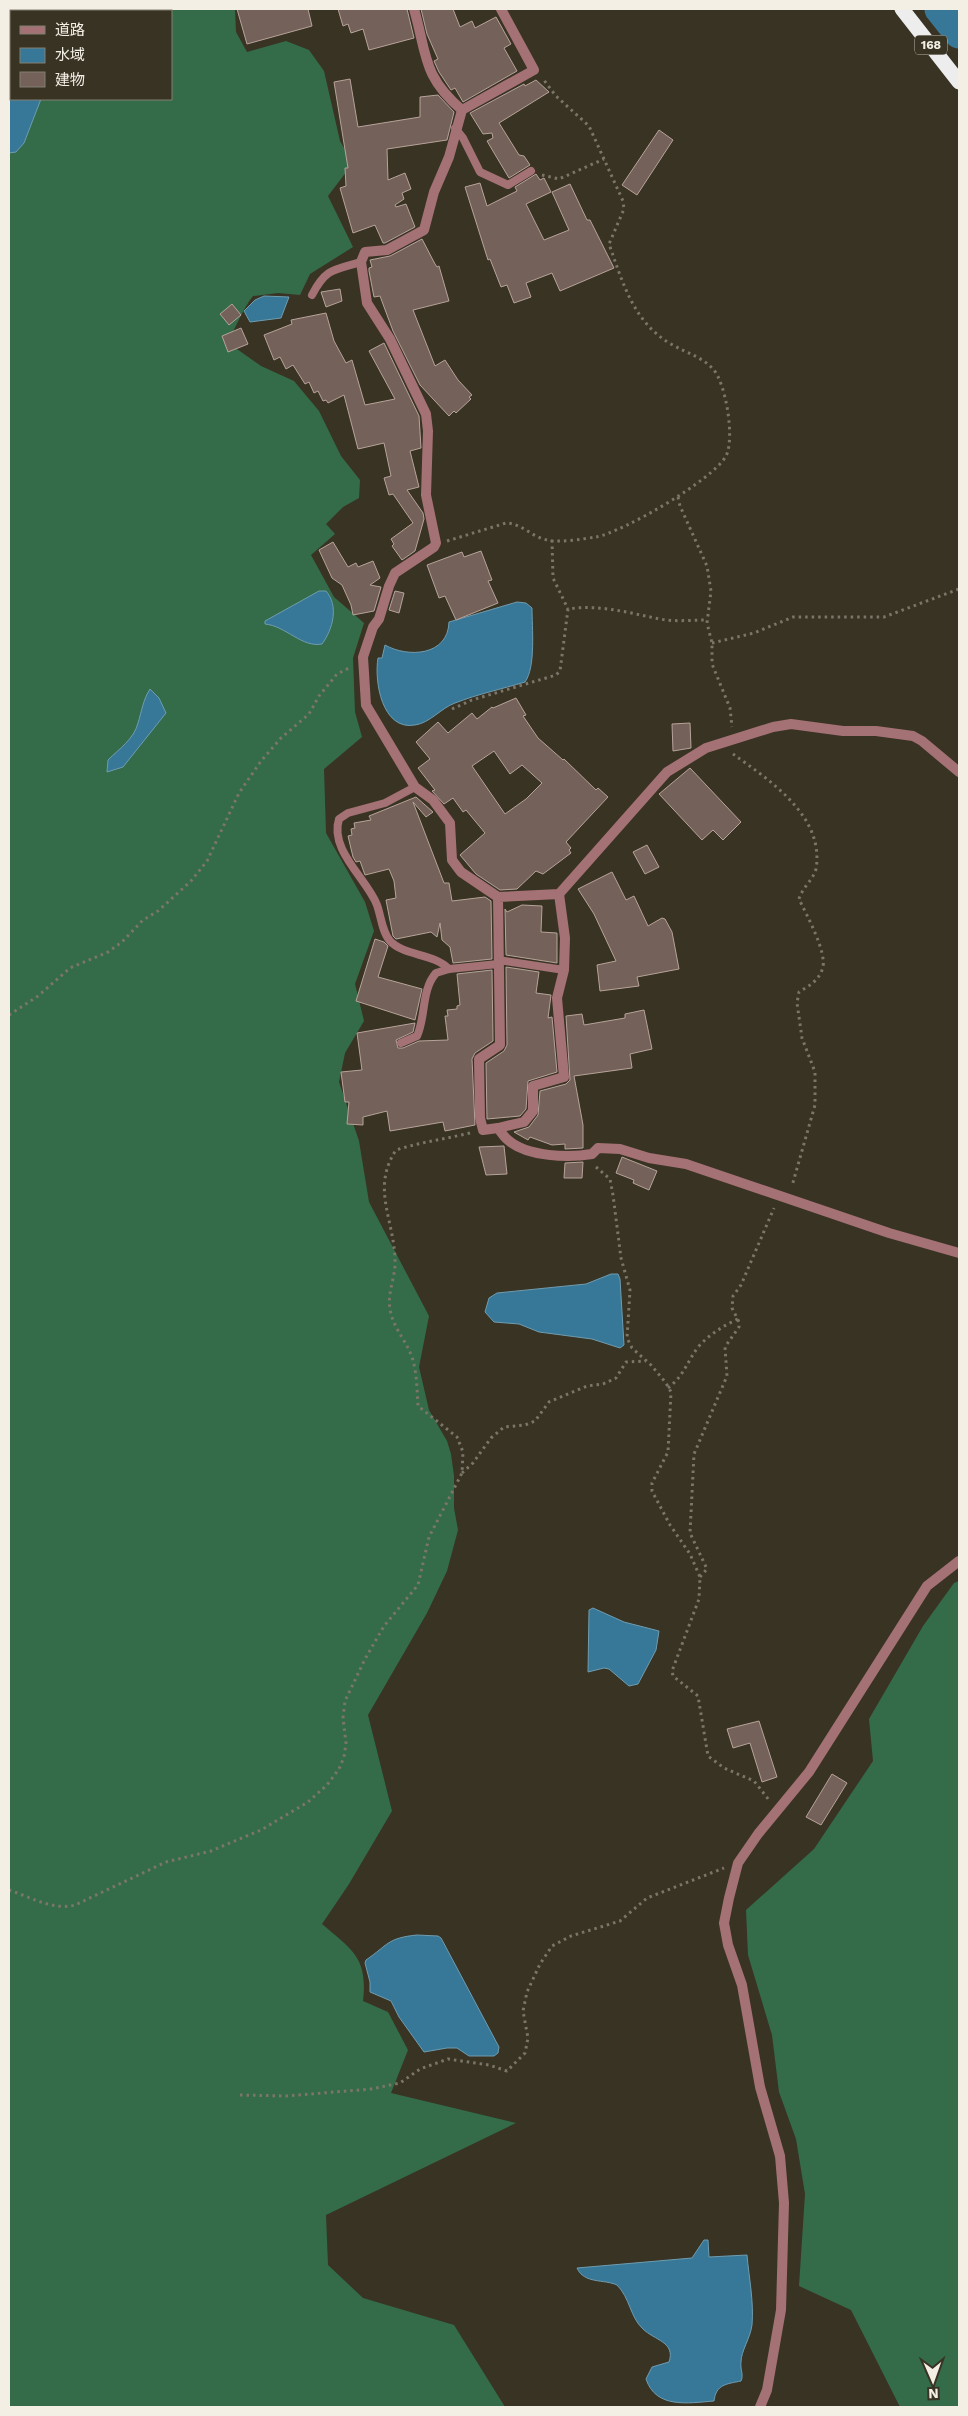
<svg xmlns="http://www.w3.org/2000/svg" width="968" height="2416" viewBox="0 0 968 2416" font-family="'Work Sans','Noto Sans JP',sans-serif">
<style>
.forest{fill:#346c49;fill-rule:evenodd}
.water{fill:#377898;stroke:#6f9caf}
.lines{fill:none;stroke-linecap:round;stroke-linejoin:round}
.river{stroke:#377898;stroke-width:31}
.building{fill:#74625a;stroke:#b7a399;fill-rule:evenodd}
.path{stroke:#7c7669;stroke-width:3;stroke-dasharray:2.5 4;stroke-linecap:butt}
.lane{stroke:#a47174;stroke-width:8}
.street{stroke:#a47174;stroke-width:10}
.highway{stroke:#ededed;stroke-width:15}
.labels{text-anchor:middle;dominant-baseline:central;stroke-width:4;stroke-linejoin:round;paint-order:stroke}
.shield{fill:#393324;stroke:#bbb7ab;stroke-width:1}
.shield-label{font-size:12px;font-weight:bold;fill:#f3efe5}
</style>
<rect width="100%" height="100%" fill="#393324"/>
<g class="forest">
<path d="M12,9h223l1,23 11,20 39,-11 23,9 15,21 16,70 13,22 -25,33 25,51 -43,27 -10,21 -22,-2 -25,3c-11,14 -16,30 -26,46l34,24 33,15 25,30 22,45 19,24 -1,18 -16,9 -17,17 9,10 -24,21 23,42 30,26 -11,35 2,54 7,25 -38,32 2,64 39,69 9,29 -19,53 9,37 -19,32 -6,29 20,59 10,61 60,114 -10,51 10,43 18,31 4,13 3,22v32l4,22 -11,41 -20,42 -59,102 24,96 -43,73 -27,40c30,26 46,33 41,77l25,11 20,38 -17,43 125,30 -190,92 2,50 35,33 91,27 51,82h-496v-2387zM11,11h160v88h-160z"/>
<path d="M959,1581v826h-59l-49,-97 -52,-24 6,-92 -9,-55 -17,-47 -7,-57 -24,-80 -2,-45 68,-61 59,-88 -4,-42 54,-93 31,-43z"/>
</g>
<g class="water">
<path d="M9,83l2,1v15h30l-17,44 -8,9 -7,1z"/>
<path d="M264,296l25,1 -8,21 -31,4 -6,-11 11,-11z"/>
<path d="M319,591h7c13,15 7,38 -4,53 -20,4 -36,-18 -57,-20v-3z"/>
<path d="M517,602l9,1 6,5c0,19 4,59 -7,74 -23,7 -47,12 -70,21 -14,5 -25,20 -40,22 -33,6 -41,-44 -37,-67h4l3,-13c23,13 63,11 64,-23z"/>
<path d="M150,689l9,9 7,15 -43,54 -16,5 1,-12c11,-11 26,-21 30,-37 4,-13 5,-23 12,-34z"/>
<path d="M611,1274h7l2,5 4,66 -4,3 -28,-9 -53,-7 -20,-8 -25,-2 -9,-10 4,-14 8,-5 89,-9z"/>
<path d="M593,1608l31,14 35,9 -3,19 -18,34 -9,2 -20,-17 -5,-1 -16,4 1,-62z"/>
<path d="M417,1935l21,1 3,2 58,109 -1,6 -4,3h-25l-12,-8h-10l-23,4 -25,-35 -8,-16 -21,-9v-10l-5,-19 1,-3c22,-15 21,-22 51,-25z"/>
<path d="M704,2240h4l1,17 38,-2c2,23 7,47 5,70 -2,14 -11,26 -11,37 -1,7 3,13 0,19 -14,3 -25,3 -27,20 -26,2 -58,8 -68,-22l6,-12 17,-5c7,-20 -15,-22 -26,-33 -13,-12 -13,-31 -26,-44 -13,-6 -33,-1 -40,-17l115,-10z"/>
</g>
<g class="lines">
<path class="river" d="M940,9l19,24"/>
</g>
<g class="building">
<path d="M237,9h71l4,17 -65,18z"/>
<path d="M338,9h69l7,29 -45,12 -6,-21 -12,4 -3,-9 -5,2z"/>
<path d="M421,9h32l7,18 12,-6 3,7 21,-11 15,27 -7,4 13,23 -54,31 -8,-14 -4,2 -12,-18 -5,-11 4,-2 -11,-25z"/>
<path d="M350,79l8,48 62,-10v-20l18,-2 16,17 -7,28 -60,9 1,31 17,-7 6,16 -9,4 2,6 -9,6 1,2 10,-3 9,23 -30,16h-2l-8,-18 -22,8 -13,-45 6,-2 -1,-18h3l-14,-86z"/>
<path d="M536,80l13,12 -50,31 20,32 5,1 6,9 -21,13 -22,-37 6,-3 -1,-5 -9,1 -13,-21 54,-29 1,2z"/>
<path d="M659,130l14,10 -36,55 -15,-10z"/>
<path d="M536,174l4,6 4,-2 7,14 -25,12 18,36 25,-10 -17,-38 18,-8 17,36h3l24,48 -54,23 -8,-18 -26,10 5,14 -17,6 -7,-18 -6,2 -11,-28 -2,1 -23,-73 15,-4 7,23 30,-15 -2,-4z"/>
<path d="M422,239l13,25 2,3 2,-1 10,35 -36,9 22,56 10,-6 13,20 14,15 -3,2 2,2 -15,14 -2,-2 -5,5 -29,-31 -27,-54 -13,-35 -6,1 -5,-26v-3l3,-1 -2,-7 20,-4z"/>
<path d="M340,289l2,12 -16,6 -5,-15z"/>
<path d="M232,304l9,11 -12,10 -9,-11z"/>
<path d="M326,313l8,28 12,22 6,-3 13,45 30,-6 -26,-48 15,-8 35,73 2,32 -11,3 9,36 -12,3 16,23 1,6 -9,32 -13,9 -10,-14 2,-2 -3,-5 22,-16 -20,-29 -4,1 -5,-17 7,-2 -7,-33 -26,6 -14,-54 -16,8 -2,-3 -3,1 -5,-10 -4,2 -5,-11 -4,2 -12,-19 -7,4 -6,-12 -6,3 -10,-25 28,-11 -1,-4z"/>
<path d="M241,328l7,16 -20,8 -6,-16z"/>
<path d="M333,542l15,25 8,-4 2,4 15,-6 7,17 -10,7 11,2 -7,24 -21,4 -2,-10 -9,-20 -10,-7 -13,-28z"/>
<path d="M481,551l11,29 -4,1 10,22 -42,17 -11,-24 -6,2 -12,-33 35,-13 2,5z"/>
<path d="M395,591l9,2 -5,20 -10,-3z"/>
<path d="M516,698l10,17 -3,1 15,22 25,22 1,-1 32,31 2,-2 10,9 -42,45 5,6 -2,2 2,3 -28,21 -7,-3 -19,18 -17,1 -24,-16 -16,-19 25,-22 -19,-23 -3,2 -10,-14 -9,6 -12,-13 3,-1 -17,-22 12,-9 -14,-17 22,-20 10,11 24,-20 5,6 15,-12 1,1zM494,751l16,23 12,-9 20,18 -16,16 -21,15 -33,-48z"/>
<path d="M690,723l1,25 -18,3 -1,-27z"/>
<path d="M690,768l51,54 -18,18 -10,-10 -11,10 -43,-46z"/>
<path d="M416,797l17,15 -7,5 -13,-15 31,81h5l3,18 33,-4 6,4 1,58 -39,4 -3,-16 -8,-7 -2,-17 -3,14 -6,-5 -35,7 -3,-3 -7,-36 10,-2 -2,-17 -5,-12 -24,6 -5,-14 -4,1 -3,-5 -5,-21 4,-1 -1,-6 4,-1 -1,-5 17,-3 -2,-4z"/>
<path d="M647,845l12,22 -14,7 -12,-22z"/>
<path d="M612,872l14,28 8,-4 14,30 14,-8 3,1 7,13 7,37 -42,8 2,9 -39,5 -3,-26 19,-4 -22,-47 -16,-25z"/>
<path d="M522,905l20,1 -1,26 16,1v30l-51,-8 -1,-46 2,3z"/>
<path d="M375,939l9,3 4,4 -10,31 44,12 -7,31 -59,-19z"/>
<path d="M506,967l33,5 -3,21 15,2 -3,23 4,-1 5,55 -29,9 -2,28 -6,7 -33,3 -1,-56 18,-12 3,-6z"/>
<path d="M492,970l1,71 -18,12 -3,6 3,66 -30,6 -2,-9 -53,9 -3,-20 -24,6v8l-16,-1 2,-22h-4l-4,-30 21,-2 -5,-37 58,-10 -2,9 -17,8 2,8h5l16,-7 29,-1 -3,-24h3l-1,-6 10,-1v-3l3,-1 -3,-31z"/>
<path d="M644,1010l8,39 -22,5 2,14 -58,8 9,49v23l-18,1v-5l-13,1 -22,-8 -2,3 -14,-8 15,-5 9,-12 2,-24 26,-7 4,-4 -4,-64 16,-2 2,11 41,-7v-4z"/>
<path d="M504,1146l3,28 -21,1 -7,-28z"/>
<path d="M622,1157l35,14 -8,19 -16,-7 1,-3 -18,-7z"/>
<path d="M583,1162l-1,16h-18l1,-15z"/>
<path d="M759,1721l18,56 -15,5 -12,-39 -17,5 -6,-19z"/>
<path d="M832,1774l15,9 -26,42 -15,-8z"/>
</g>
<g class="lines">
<g class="path">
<path d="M542,175l17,4 45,-20"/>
<path d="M678,497l2,9 27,60 4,25 -4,32 5,20v21l18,44 2,19"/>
<path d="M552,540l1,38 15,31"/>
<path d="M447,541l59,-18c15,0 26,14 41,17 14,3 35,-1 49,-3 27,-5 117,-57 130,-81 9,-17 0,-73 -13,-87 -12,-13 -27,-16 -42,-25 -38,-22 -48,-61 -62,-100l15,-35 -1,-8 -34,-75 -33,-30 -13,-17"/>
<path d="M712,643l42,-10 39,-16h91l75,-28"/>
<path d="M452,709l20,-9 84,-25 4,-4 8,-62c31,-5 61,4 92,10 15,3 32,1 47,1"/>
<path d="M733,754c36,26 92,62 83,115 -3,11 -14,19 -17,30 7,15 30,56 23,71 -4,11 -13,16 -23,22l-2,11 5,35 13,34v33l-23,81"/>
<path d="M9,1015l29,-19 32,-28 38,-16 14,-10 21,-22 15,-9 33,-30 16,-20 32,-68 22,-32 20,-23 28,-24 10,-18 18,-22 14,-7"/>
<path d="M596,1167l14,12 3,16 8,63 9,32 -3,48 5,10 19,17 15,18 5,9 -3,60 -16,31v8l18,34 20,29 10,23 -1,22 -27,72 1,5 25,20 10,60 16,12 30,13 15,19"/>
<path d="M668,1388c17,-13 19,-27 31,-42 11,-12 24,-20 39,-27"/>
<path d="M462,1473l11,-10 18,-25 13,-11 21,-2 10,-4 14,-19 38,-16 16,-2 13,-6 10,-16 20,-1"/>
<path d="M700,1577l7,-8 -17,-36 4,-79 33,-78 -2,-29 14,-20v-5l-7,-14 1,-12 8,-11 33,-77"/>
<path d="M9,1890c21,7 45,21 66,15l91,-43 45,-11 50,-21 47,-28 19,-17 12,-16 5,-12 2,-14 -3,-25 2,-17 20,-42 19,-33 34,-41 11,-48 33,-64 1,-21 -6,-15 -39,-31c-1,-15 -1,-34 -6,-49 -6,-17 -19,-29 -22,-48 -3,-16 6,-33 5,-49 -1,-41 -24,-72 1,-110 25,-8 49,-11 74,-17"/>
<path d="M240,2095l46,1 85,-7 29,-6 20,-14 28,-10 41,6 18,6 18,-18 3,-15 -5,-27 4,-19 13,-28 12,-18 19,-10 49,-15 27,-23 77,-30"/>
</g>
<g class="lane">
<path d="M455,128l8,10 17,34 28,13 23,-14"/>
<path d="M312,295c14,-27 22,-25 49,-33"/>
<path d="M415,787l-30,16 -37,10 -9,6c-10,31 28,60 38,86 4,11 5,27 13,36 14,15 43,12 59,28"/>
<path d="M498,960l66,10"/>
<path d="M401,1043l16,-7c9,-19 4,-46 19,-63l13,-4 49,-5"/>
</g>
<g class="street">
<path d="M414,9c13,45 8,67 48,101"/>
<path d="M959,772l-37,-31 -9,-5 -37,-5h-33l-52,-7 -18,3 -67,21 -39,24 -108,122 -61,3 2,148 -21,14 1,59 3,12 15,-2c3,4 6,9 10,12 19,17 61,18 84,14l6,-6 22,1 29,9 37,6 203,69 70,20"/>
<path d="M498,897l-37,-25 -9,-12 -2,-37 -17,-23 -18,-13 -49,-82 -3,-48 10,-30 6,-8 10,-33 6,-13 39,-26 2,-4 -10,-48 2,-64 -2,-17 -36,-75 -23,-36 -6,-41 4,-10 22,-2 37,-20 10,-38 15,-35 13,-47 72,-40 -33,-61"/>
<path d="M498,1128l26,-6 9,-11v-25l31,-9 -7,-79 7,-28 1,-32 -6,-44"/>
<path d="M760,2407l7,-17 14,-80 3,-107 -4,-47 -20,-69 -18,-102 -14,-40 -4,-22 5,-25 9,-35 20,-29 51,-62 118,-186 32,-25"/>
</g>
<path class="highway" d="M902,9l57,73"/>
</g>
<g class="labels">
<rect class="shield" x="915" y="35.5" width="32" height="19" rx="4"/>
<g class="shield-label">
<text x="931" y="45">168</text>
</g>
</g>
<rect width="968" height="2416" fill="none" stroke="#f3efe5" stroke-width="20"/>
<rect x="10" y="10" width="162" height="90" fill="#393324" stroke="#837e71"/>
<rect x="20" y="26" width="25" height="8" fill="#a47174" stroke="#837e71"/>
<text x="55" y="35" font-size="15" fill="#f3efe5">道路</text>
<rect x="20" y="48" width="25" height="15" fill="#377898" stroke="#837e71"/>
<text x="55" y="60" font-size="15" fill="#f3efe5">水域</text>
<rect x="20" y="72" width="25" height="15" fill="#74625a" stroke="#837e71"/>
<text x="55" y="85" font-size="15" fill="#f3efe5">建物</text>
<g transform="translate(933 2381) rotate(178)" stroke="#393324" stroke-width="4" paint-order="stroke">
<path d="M0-4L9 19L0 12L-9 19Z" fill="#f3efe5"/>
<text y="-8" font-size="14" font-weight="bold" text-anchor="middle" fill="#f3efe5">N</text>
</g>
</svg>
